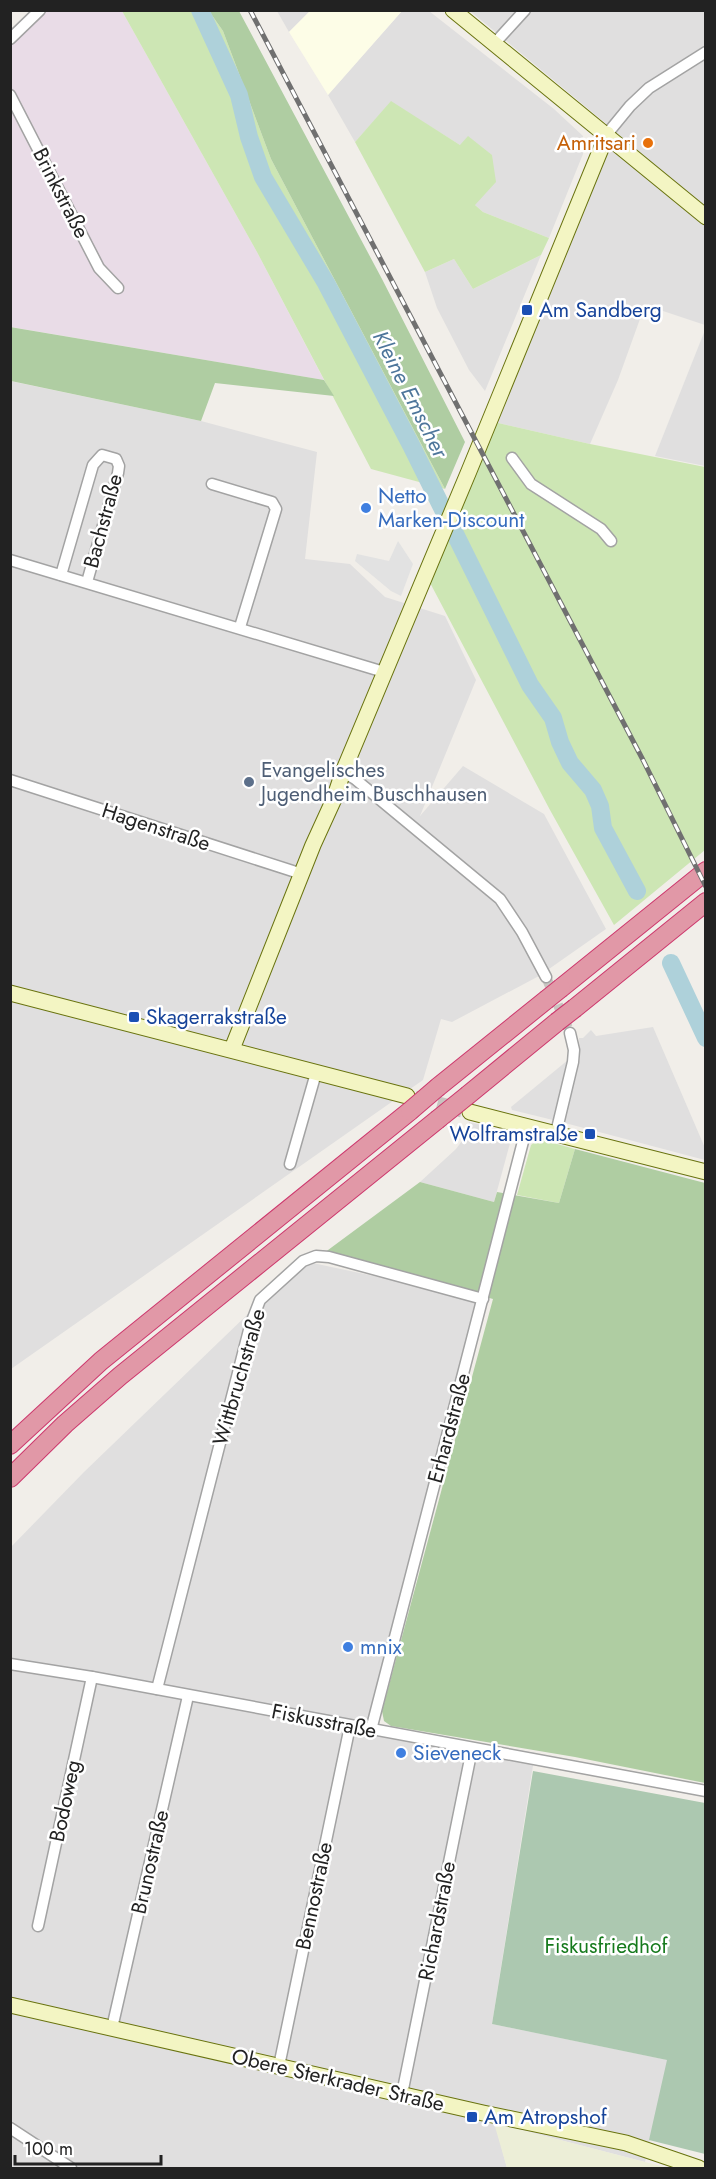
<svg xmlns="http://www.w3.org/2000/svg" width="716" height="2179" viewBox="0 0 716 2179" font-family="Jost,sans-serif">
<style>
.residential{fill:#e0dfdf}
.industrial{fill:#e9dce7}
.education{fill:#fdfde7}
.farmland{fill:#eceed7}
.grass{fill:#cde6b4}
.forest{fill:#afcda2}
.cemetery{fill:#acc8b0}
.parking{fill:#e2e2e2}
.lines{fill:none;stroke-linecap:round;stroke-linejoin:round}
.river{stroke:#aed1da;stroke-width:18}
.street-tunnel{stroke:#c8c5c1;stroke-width:10;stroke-dasharray:10 5;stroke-linecap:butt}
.secondary-tunnel{stroke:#c8c5c1;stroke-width:15;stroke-dasharray:15 8;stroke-linecap:butt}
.street-casing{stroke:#a3a3a3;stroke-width:13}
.secondary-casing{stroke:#69730f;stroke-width:17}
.highway-casing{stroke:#cd386d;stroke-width:20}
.street{stroke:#fff;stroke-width:10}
.secondary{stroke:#f3f5c3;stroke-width:15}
.highway{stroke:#e198a7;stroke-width:18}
.rail-casing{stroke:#707070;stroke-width:5}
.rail{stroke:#fff;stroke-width:3;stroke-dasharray:9;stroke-linecap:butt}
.highway-bridge-casing{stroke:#cd386d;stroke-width:20;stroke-linecap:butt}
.highway-bridge{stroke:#e198a7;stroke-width:18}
.food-dot{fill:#e8710a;stroke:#fff;stroke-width:2}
.transit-dot{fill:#1a4fb4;stroke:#fff;stroke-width:2}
.shop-dot{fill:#3f7fe0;stroke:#fff;stroke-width:2}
.service-dot{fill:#5c6f8a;stroke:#fff;stroke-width:2}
.labels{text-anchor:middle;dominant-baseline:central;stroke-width:5;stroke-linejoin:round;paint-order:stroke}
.food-label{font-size:21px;fill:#c56008;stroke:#fff;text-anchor:end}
.street-label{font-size:21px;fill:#222;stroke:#fff}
.transit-label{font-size:21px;fill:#164399;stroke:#fff;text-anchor:start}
.shop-label{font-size:21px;fill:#366cbe;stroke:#fff;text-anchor:start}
.service-label{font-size:21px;fill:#4e5e75;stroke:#fff;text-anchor:start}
.park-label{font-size:21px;fill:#167a1d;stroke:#fff}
.water-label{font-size:22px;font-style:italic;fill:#4e769b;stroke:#fff}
</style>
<rect width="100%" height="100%" fill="#f1eee9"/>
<g class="residential">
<path d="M277,11h33l-21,21z"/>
<path d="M402,11h27l125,98 29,27 1,12 -1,6 -34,84 -66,-26 -8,-7 -15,-60 -69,-43 -36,40 -27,-47z"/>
<path d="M470,11h235v314l-60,-20 -27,75 -28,64 -96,-22 121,-291z"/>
<path d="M541,255l-56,136 -16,-21 -32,-62 -12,-36 29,-13 19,30z"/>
<path d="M705,330v136l-50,-10z"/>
<path d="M10,381l191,40 116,31 -12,107 45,5 35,33 60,19 31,64 -56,136 43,-50 81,48 62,115 -67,47 -87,46 -11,-3 -18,61 -412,289z"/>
<path d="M653,1027l52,121v12l-140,-37 -2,-2 17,-63 -1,-20h4l8,-8 5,6z"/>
<path d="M568,1060l-1,15 -11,43 -3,2 -41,-10 -1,-3z"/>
<path d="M469,1122l41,10 2,4 -18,66 -74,-20 36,-33 11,-15z"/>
<path d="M303,1261l180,38 -105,425 157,29 -43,271 176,36 -23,102 -150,-39 12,45h-496l-1,-620 74,-76z"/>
</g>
<path class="industrial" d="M44,11h78l135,241 67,128 -313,-53v-283z"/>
<path class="education" d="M310,11v-1l92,1 -74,84 -39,-63z"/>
<path class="farmland" d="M494,2123l151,39 23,6h-161z"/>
<g class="grass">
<path d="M122,11h87l14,20 48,128 174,330 -74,-20 -114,-217z"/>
<path d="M391,101l69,44 8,-9 24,19 4,27 -21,23 8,7 66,26 -8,17 -68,34 -19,-30 -29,13 -70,-130z"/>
<path d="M494,422l96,22 115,23v383l-91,75 -64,-115 -122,-231z"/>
<path d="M539,1139l36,10 -16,54 -42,-8 14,-50z"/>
</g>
<g class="forest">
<path d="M209,11h30l143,268 83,163 -20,47 -174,-330 -48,-128z"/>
<path d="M10,327l314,53 10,16 -119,-13 -14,38 -190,-40z"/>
<path d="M575,1149l130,34v600l-130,-26 -184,-31 -7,-5 -2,-10 111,-412 -169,-46 96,-71 74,20 3,-10 62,11z"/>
</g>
<path class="cemetery" d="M533,1771l172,32v351l-56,-14 18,-80 -175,-36z"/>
<path class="parking" d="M398,541l15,23 -12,32 -10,-5 -36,-30 2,-7 32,7z"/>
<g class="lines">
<g class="river">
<path d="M200,10l39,85 10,42 14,40 63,106 85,162 119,240 23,33 7,24 10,21 23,27 7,16 3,22 34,63"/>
<path d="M671,963l35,75"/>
</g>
<path class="street-tunnel" d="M546,977l24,56"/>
<path class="secondary-tunnel" d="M415,1098l47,12"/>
<g class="street-casing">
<g id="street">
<path d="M10,39l30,-29"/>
<path d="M494,44l31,-34"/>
<path d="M10,95l89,173 19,20"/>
<path d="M607,134l23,-28 19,-18 57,-36"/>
<path d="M512,458l19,26 70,45 10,12"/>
<path d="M212,484l60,18 4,7 -36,118"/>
<path d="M10,560l374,112"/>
<path d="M61,575l32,-110 9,-10 14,4 3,7 -1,7 -31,109"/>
<path d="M343,772l12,7 145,120 22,33 24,45"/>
<path d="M10,780l292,94"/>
<path d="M556,1133l17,-71 1,-12 -4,-17"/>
<path d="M290,1164l26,-91"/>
<path d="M10,1664l82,13 614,114"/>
<path d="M157,1689l93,-363 10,-26 43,-39 13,-5 13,1 154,42"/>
<path d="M371,1730l156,-604"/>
<path d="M38,1926l54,-249"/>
<path d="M112,2028l76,-332"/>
<path d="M279,2066l71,-340"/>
<path d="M402,2094l70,-345"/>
<path d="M10,2128l61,40"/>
</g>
</g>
<g class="secondary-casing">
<g id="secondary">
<path d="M453,10l253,207"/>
<path d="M10,993l397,103"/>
<path d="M232,1049l81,-204 21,-46 9,-27 126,-301 138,-337"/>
<path d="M470,1112l236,60"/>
<path d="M10,2005l473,108 143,30 73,25"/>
</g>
</g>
<g class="highway-casing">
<g id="highway">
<path d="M561,988l145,-117"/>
<path d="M575,1008l131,-106"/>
<path d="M438,1087l108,-87"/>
<path d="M468,1095l89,-73"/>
<path d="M10,1445l91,-84 309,-250"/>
<path d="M10,1478l55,-54 55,-48 317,-256"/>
</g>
</g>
<use href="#street" class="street"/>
<use href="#secondary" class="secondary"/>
<use href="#highway" class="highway"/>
<g class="rail-casing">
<path id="rail" d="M250,10l393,750 63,127"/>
</g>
<use href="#rail" class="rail"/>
<g class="highway-bridge-casing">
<g id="highway-bridge">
<path d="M546,1000l15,-12"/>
<path d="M557,1022l18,-14"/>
<path d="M410,1111l28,-24"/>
<path d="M437,1120l31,-25"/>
</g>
</g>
<use href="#highway-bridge" class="highway-bridge"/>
</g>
<circle class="food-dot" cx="648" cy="143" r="6"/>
<g class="transit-dot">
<rect x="521" y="304" width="12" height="12" rx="3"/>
<rect x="128" y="1011" width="12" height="12" rx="3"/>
<rect x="584" y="1128" width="12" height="12" rx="3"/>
<rect x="466" y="2111" width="12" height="12" rx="3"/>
</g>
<g class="shop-dot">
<circle cx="366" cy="508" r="6"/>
<circle cx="348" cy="1647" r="6"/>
<circle cx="401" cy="1753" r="6"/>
</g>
<circle class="service-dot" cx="249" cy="782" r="6"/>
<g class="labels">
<g class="food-label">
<text x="636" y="143">Amritsari</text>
</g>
<g class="street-label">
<text transform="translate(61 193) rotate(63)">Brinkstraße</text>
<text transform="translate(103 521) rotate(-75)">Bachstraße</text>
<text transform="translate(156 827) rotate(18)">Hagenstraße</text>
<text transform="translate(239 1377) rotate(-74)">Wittbruchstraße</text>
<text transform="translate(449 1428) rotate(-75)">Erhardstraße</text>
<text transform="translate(324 1721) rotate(11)">Fiskusstraße</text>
<text transform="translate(65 1801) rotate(-78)">Bodoweg</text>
<text transform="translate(150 1862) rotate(-77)">Brunostraße</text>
<text transform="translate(314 1896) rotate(-78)">Bennostraße</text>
<text transform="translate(437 1921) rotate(-79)">Richardstraße</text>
<text transform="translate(338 2080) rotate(13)">Obere Sterkrader Straße</text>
</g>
<g class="transit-label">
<text x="539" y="310">Am Sandberg</text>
<text x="146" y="1017">Skagerrakstraße</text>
<text x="578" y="1134" text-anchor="end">Wolframstraße</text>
<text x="484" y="2117">Am Atropshof</text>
</g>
<g class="shop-label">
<text x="378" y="496">Netto<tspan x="378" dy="24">Marken-Discount</tspan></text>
<text x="360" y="1647">mnix</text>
<text x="413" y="1753">Sieveneck</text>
</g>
<g class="service-label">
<text x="261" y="770">Evangelisches<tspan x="261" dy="24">Jugendheim Buschhausen</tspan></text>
</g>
<g class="park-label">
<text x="606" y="1946">Fiskusfriedhof</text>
</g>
<g class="water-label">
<text transform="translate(411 394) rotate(63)">Kleine Emscher</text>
</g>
</g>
<rect width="716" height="2179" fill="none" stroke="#222222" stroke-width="24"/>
<path d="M15 2155v9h146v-9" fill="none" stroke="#222222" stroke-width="3"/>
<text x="24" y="2155" font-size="18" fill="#222222" stroke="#ffffff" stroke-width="4.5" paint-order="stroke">100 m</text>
</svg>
